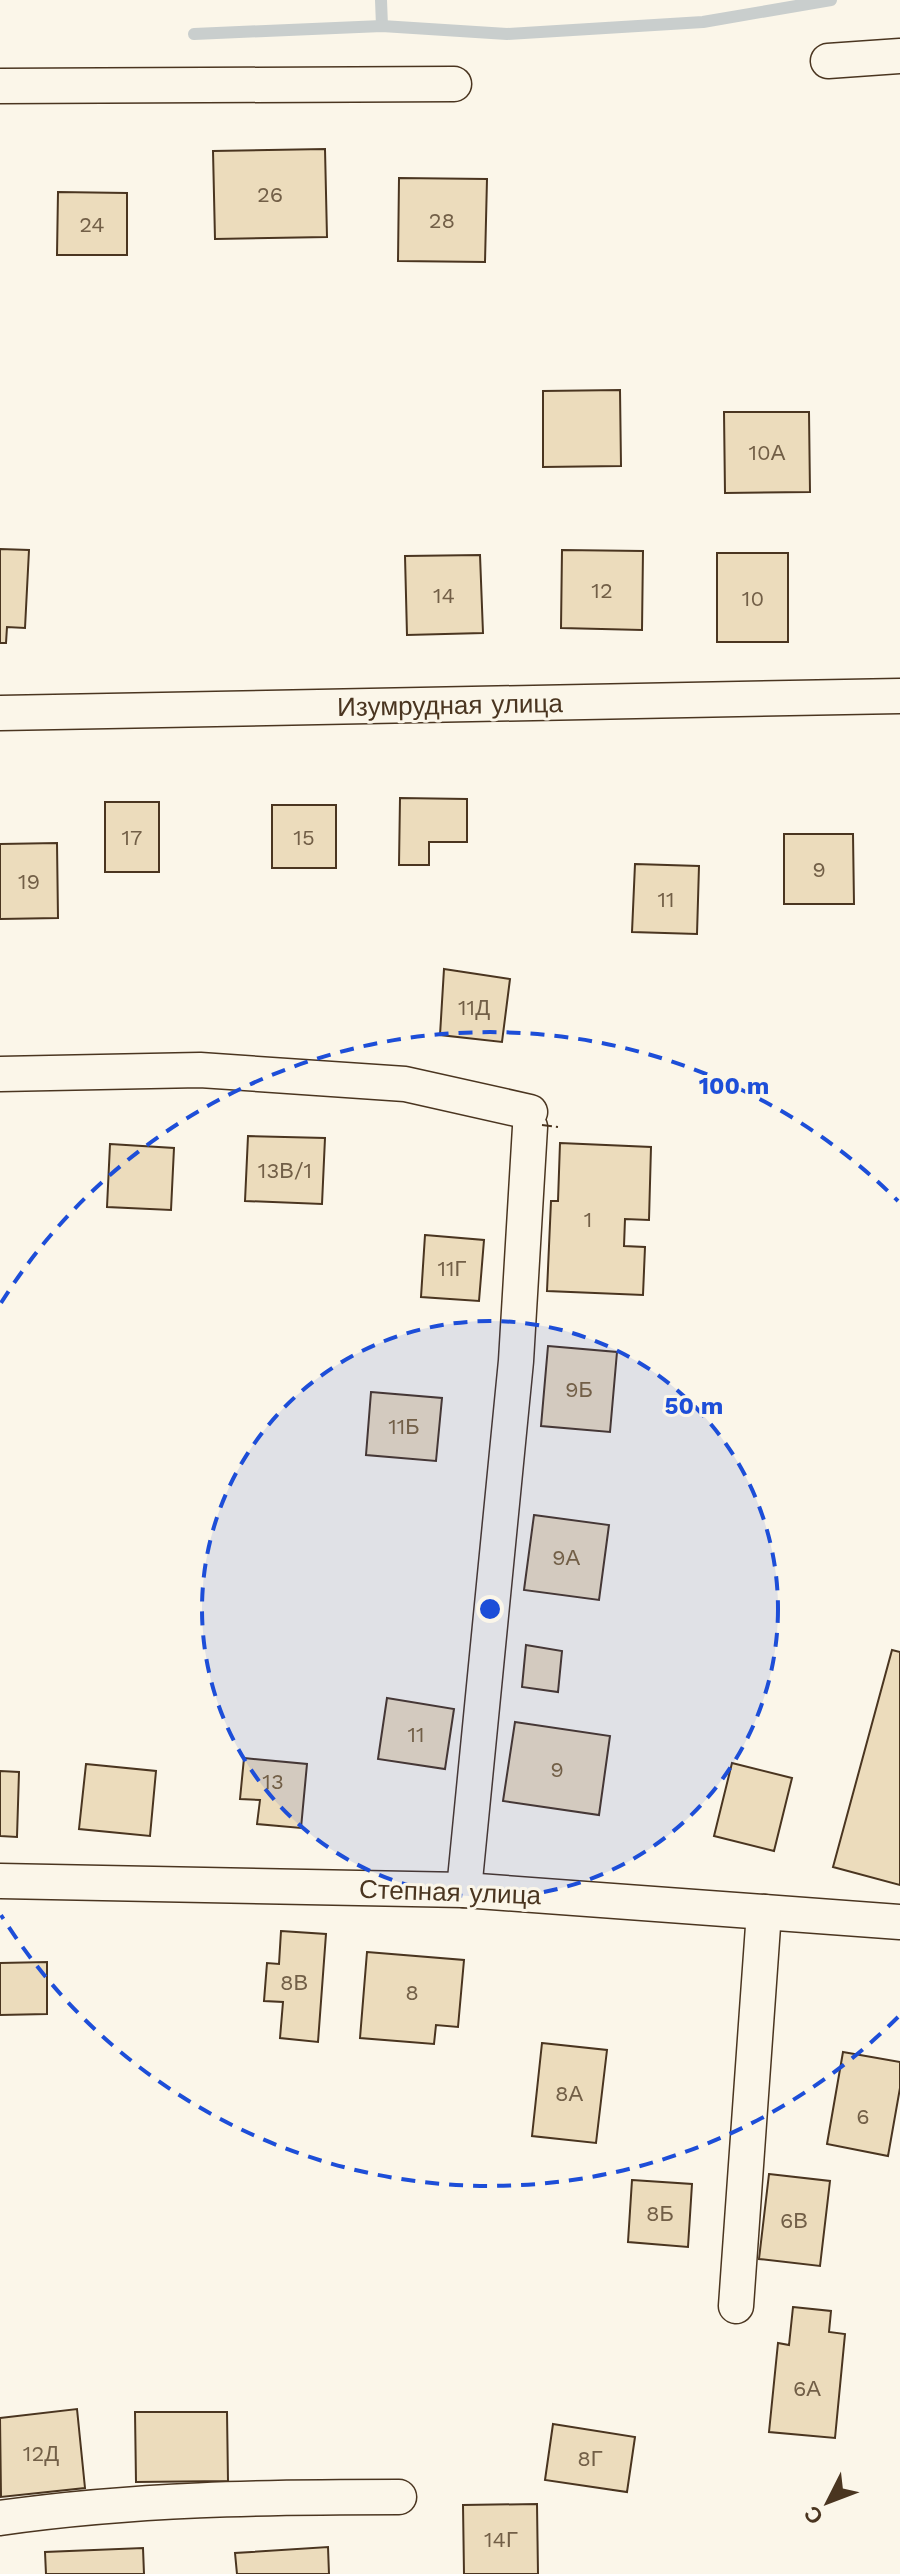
<svg xmlns="http://www.w3.org/2000/svg" width="900" height="2574" viewBox="0 0 900 2574" font-family="'Work Sans',sans-serif">
<style>
.lines{fill:none;stroke-linecap:round;stroke-linejoin:round}
.stream{stroke:#c9cecd;stroke-width:12}
.building{fill:#ecdcbc;stroke:#4a3520;stroke-width:2}
.street-casing{stroke:#4a3520;stroke-width:37}
.street{stroke:#fbf6e9;stroke-width:34}
.fence{stroke:#4a3520;stroke-width:2;stroke-dasharray:10 4;stroke-linecap:butt}
.ring{fill:none;stroke:#1d4ed8;stroke-width:4;stroke-dasharray:14 10}
.labels{text-anchor:middle;dominant-baseline:central;stroke-width:6;stroke-linejoin:round;paint-order:stroke}
.number-label{font-size:22px;fill:#725f47}
.street-label{font-size:26px;fill:#4a3520;stroke:#fbf6e9}
.centre{fill:#1d4ed8;stroke:#fbf6e9;stroke-width:4}
.ring-label{font-size:24px;text-anchor:middle;font-weight:bold;fill:#1d4ed8;stroke:#fbf6e9;stroke-width:6;stroke-linejoin:round;paint-order:stroke}
</style>
<rect width="100%" height="100%" fill="#fbf6e9"/>
<g class="lines">
<g class="stream">
<path d="M381,0l1,26"/>
<path d="M194,34l188,-8 125,8 196,-12 128,-22"/>
</g>
</g>
<g class="building">
<path d="M325,149l2,88 -112,2 -2,-88z"/>
<path d="M399,178l88,1 -2,83 -87,-1z"/>
<path d="M58,192l69,1v62h-70z"/>
<path d="M620,390l1,76 -78,1v-76z"/>
<path d="M724,412h85l1,80 -85,1z"/>
<path d="M0,549l29,1 -4,78 -18,-1 -1,16h-6z"/>
<path d="M562,550l81,1 -1,79 -81,-2z"/>
<rect x="717" y="553" width="71" height="89"/>
<path d="M480,555l3,78 -76,2 -2,-79z"/>
<path d="M400,798l67,1v43h-38v23h-30z"/>
<rect x="105" y="802" width="54" height="70"/>
<rect x="272" y="805" width="64" height="63"/>
<path d="M784,834h69l1,70h-70z"/>
<path d="M57,843l1,75 -58,1v-75z"/>
<path d="M635,864l64,2 -2,68 -65,-2z"/>
<path d="M444,969l66,10 -8,63 -62,-7z"/>
<path d="M248,1136l77,2 -3,66 -77,-3z"/>
<path d="M560,1143l91,4 -2,73 -24,-1 -1,27 21,1 -2,48 -96,-4 4,-90h7z"/>
<path d="M110,1144l64,4 -3,62 -64,-3z"/>
<path d="M425,1235l59,5 -5,61 -58,-4z"/>
<path d="M548,1346l69,6 -7,80 -69,-6z"/>
<path d="M371,1392l71,6 -6,63 -70,-6z"/>
<path d="M534,1515l75,10 -10,75 -75,-10z"/>
<path d="M526,1645l36,6 -4,41 -36,-5z"/>
<path d="M892,1650l8,2v233l-67,-18z"/>
<path d="M387,1698l67,11 -9,60 -67,-10z"/>
<path d="M515,1722l95,14 -11,79 -96,-14z"/>
<path d="M244,1758l63,6 -6,64 -44,-4 3,-24 -20,-1z"/>
<path d="M732,1763l60,15 -18,73 -60,-15z"/>
<path d="M86,1764l70,7 -6,65 -71,-7z"/>
<path d="M0,1771l19,1 -2,65 -17,-1z"/>
<path d="M281,1931l45,3 -8,108 -38,-4 3,-36 -19,-1 3,-38 12,1z"/>
<path d="M367,1952l97,8 -6,67 -22,-2 -2,19 -74,-6z"/>
<path d="M47,1962v52l-47,1v-52z"/>
<path d="M542,2043l65,7 -11,93 -64,-7z"/>
<path d="M843,2052l57,10v26l-12,68 -61,-12z"/>
<path d="M769,2174l61,7 -10,85 -61,-7z"/>
<path d="M632,2180l60,4 -4,63 -60,-5z"/>
<path d="M793,2307l38,4 -2,21 16,2 -10,104 -66,-6 9,-89 11,2z"/>
<path d="M77,2409l8,79 -84,9 -1,-79z"/>
<path d="M135,2412h92l1,69 -92,1z"/>
<path d="M553,2424l82,13 -8,55 -82,-12z"/>
<path d="M537,2504l1,70h-74l-1,-69z"/>
<path d="M328,2547l1,27h-92l-2,-21z"/>
<path d="M143,2548l1,26h-98l-1,-22z"/>
</g>
<g class="lines">
<g class="street-casing">
<g id="street">
<path d="M828,61l72,-5"/>
<path d="M0,86l454,-2"/>
<path d="M0,713l900,-17"/>
<path d="M0,1074l200,-4 205,14 125,28"/>
<path d="M0,1881l464,9 436,32"/>
<path d="M464,1890l52,-529 14,-234"/>
<path d="M736,2306l28,-394"/>
<path d="M0,2518c133,-19 265,-21 399,-21"/>
</g>
</g>
<use href="#street" class="street"/>
<path class="fence" d="M542,1125l16,2"/>
</g>
<circle cx="490" cy="1609" r="288" fill="#1d4ed8" fill-opacity=".12"/>
<g class="ring">
<circle cx="490" cy="1609" r="288"/>
<path d="M898 2017A577 577 0 0 1 1 1915M1 1303A577 577 0 0 1 898 1201"/>
</g>
<g class="labels">
<g class="number-label">
<text x="270" y="194">26</text>
<text x="442" y="220">28</text>
<text x="92" y="224">24</text>
<text x="767" y="452">10А</text>
<text x="602" y="590">12</text>
<text x="444" y="595">14</text>
<text x="753" y="598">10</text>
<text x="132" y="837">17</text>
<text x="304" y="837">15</text>
<text x="819" y="869">9</text>
<text x="29" y="881">19</text>
<text x="666" y="899">11</text>
<text x="474" y="1007">11Д</text>
<text x="285" y="1170">13В/1</text>
<text x="588" y="1219">1</text>
<text x="452" y="1268">11Г</text>
<text x="579" y="1389">9Б</text>
<text x="404" y="1426">11Б</text>
<text x="566" y="1557">9А</text>
<text x="416" y="1734">11</text>
<text x="557" y="1769">9</text>
<text x="273" y="1781">13</text>
<text x="294" y="1982">8В</text>
<text x="412" y="1992">8</text>
<text x="569" y="2093">8А</text>
<text x="863" y="2116">6</text>
<text x="660" y="2213">8Б</text>
<text x="794" y="2220">6В</text>
<text x="807" y="2388">6А</text>
<text x="41" y="2453">12Д</text>
<text x="590" y="2458">8Г</text>
<text x="501" y="2539">14Г</text>
</g>
<g class="street-label">
<text transform="translate(450 705) rotate(-1)">Изумрудная улица</text>
<text transform="translate(450 1892) rotate(2)">Степная улица</text>
</g>
</g>
<circle cx="490" cy="1609" r="12" class="centre"/>
<g class="ring-label">
<text x="734" y="1094">100 m</text>
<text x="694" y="1414">50 m</text>
</g>
<g transform="translate(828 2502) rotate(228)" stroke="#fbf6e9" stroke-width="6" paint-order="stroke">
<path d="M0-6L14 30L0 20L-14 30Z" fill="#4a3520"/>
<text y="-12" font-size="22" font-weight="bold" text-anchor="middle" fill="#4a3520">С</text>
</g>
</svg>
